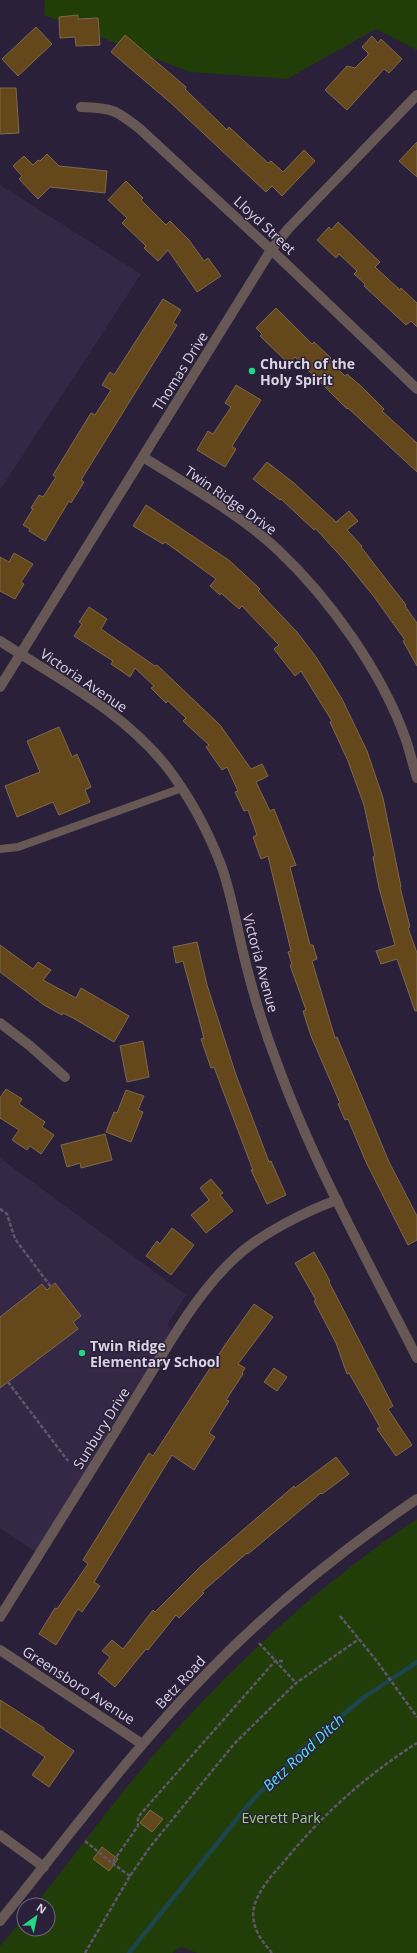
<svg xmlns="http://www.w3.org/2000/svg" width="417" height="1953" viewBox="0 0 417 1953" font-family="'Open Sans',sans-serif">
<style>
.built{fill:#352847}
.green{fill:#223e08}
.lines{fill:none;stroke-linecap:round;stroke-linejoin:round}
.stream{stroke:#1c454d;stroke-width:4.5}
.building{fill:#64471b;stroke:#7d694e}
.path{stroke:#5f566d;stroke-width:2.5;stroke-dasharray:4 2;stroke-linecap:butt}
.service{stroke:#685855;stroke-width:8}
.minor{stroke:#685855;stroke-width:10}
.tertiary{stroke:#685855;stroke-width:10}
.poi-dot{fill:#20d887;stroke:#2a2039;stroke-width:1.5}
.labels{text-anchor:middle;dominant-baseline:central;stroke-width:3;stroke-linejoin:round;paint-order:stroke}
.street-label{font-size:14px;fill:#dad4e5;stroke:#2a2039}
.poi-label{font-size:14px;font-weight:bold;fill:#dad4e5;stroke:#2a2039;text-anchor:start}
.park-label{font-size:14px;fill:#99d66e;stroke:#2a2039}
.water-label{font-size:15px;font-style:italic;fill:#57ddf5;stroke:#2a2039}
</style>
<rect width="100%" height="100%" fill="#2a2039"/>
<g class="built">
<path d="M0,185l141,89 -141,216z"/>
<path d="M0,1158l186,137 -19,30 9,8 -137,221 -39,-26z"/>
</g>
<g class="green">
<path d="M45,0h372v50l-41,-21 -89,50 -97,-7 -146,-57z"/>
<path d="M417,1519v434h-219l-17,-6 -9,6h-172v-7l24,-28v11h24v-24h-13c37,-46 72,-95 110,-140 80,-93 170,-178 272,-246z"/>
</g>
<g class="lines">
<path class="stream" d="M129,1953l120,-149 51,-53 63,-53 54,-36"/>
</g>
<g class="building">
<path d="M78,15v4l20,-1 2,27 -24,1 -1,-9 -15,1 -1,-21z"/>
<path d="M36,27l16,17 -34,32 -16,-17z"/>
<path d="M125,35l61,52 -1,2 42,41 2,-3 39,36 3,-2 12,11 21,-22 11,11 -33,35 -10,-10 -6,6 -94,-88 -61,-52z"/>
<path d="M372,36l6,7 3,-4 21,20 -13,14 -5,-4 -37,41 -22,-20 22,-24 8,2 13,-13v-2l-6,-6z"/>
<path d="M0,88h16l3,45 -19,1z"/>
<path d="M417,142v35l-18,-16z"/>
<path d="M47,154l12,12 48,5 -2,22 -55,-6 -12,12 -19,-20 3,-3 -9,-10 11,-10 9,9 5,-5 2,1z"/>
<path d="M126,181l17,17 -2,2 25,25 4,-4 19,19 15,21 4,-3 13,18 -24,16 -29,-42 -10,11 -14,-13 2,-2 -24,-23 5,-5 -19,-18z"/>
<path d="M338,222l42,40 -5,5 25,23 1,-2 16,15v24l-6,-6 -5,4 -42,-39 1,-2 -11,-10 3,-3 -18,-17 -3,4 -19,-18 12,-13 2,3z"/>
<path d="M163,299l18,11 -8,13 4,2 -96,155 3,2 -13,21 -2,-2 -24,40 -16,-10 1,-2 -7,-4 10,-16 -2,-1 8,-13 4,2 13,-20 -3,-2 38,-62 4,2 16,-25 -9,-5 8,-13 4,3z"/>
<path d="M276,308l36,36 2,-2 17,16 -2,2 16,16 2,-2 15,13 22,22 -2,2 35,32v29l-69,-64 -1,1 -52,-52 -6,7 -29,-28 2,-2 -6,-6z"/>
<path d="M236,385l25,15 -29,46 4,3 -11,18 -28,-17 11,-19 5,3 18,-27 -6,-4z"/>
<path d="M267,462l27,21 42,39 13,-11 9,10 -11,9 15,16 -1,1 45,58 -1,1 12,17v43l-14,-25 2,-1 -30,-42 -29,-36 -31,-34 -1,2 -33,-31 -1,1 -27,-21z"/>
<path d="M146,505l84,56 30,28 -2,2 39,41 19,25 26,42 25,52 16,47 18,89h-1l10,40 -2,1 9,25v58h-2l-18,-52 -16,5 -5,-13 19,-6 -16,-57 -6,-31 2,-1 -11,-51 -16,-44 -18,-39 2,-1 -31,-50 -6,5 -21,-27 5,-4 -37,-39 -3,3 -18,-16 -1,2 -10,-9 6,-7 -51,-37 -2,2 -30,-18z"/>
<path d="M14,553l19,11 -12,18 3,2 -9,15 -15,-8v-34l9,5z"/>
<path d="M89,607l18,12 -6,10 54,37 2,-1 63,60 31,44 11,-5 6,12 -12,6 14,29 4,-2 22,56 -6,2 20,78h3l4,14 -5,2 23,77 2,-1 52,125 28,54v24l-9,5 -42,-83 -18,-43 -3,1 -7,-16 2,-1 -29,-67 -8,-25 3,-1 -16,-45 2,-1 -4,-12 3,-1 -23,-95 -7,3 -8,-22 4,-2 -9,-25 -4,1 -9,-19 3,-1 -11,-24 -5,3 -16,-23 3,-2 -26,-24 3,-3 -18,-17 -2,2 -15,-15 3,-2 -19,-18 -5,9 -19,-13 2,-3 -39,-25 8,-12 -3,-2z"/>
<path d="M59,727l13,30 5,-3 14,33 -6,3 5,12 -31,13 -6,-13 -36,15 -12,-31 35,-14 -13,-31z"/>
<path d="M197,942l10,43 29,90 33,87 2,-1 15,34 -19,9 -16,-34h2l-39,-103 -3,1 -10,-29 3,-1 -21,-77 -7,2 -3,-16z"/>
<path d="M0,945l33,24 5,-7 13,8 -8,10 33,18 5,-10 48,28 -15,26 -41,-24 -10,-5 -1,2 -18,-10 -44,-33z"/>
<path d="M143,1041l6,36 -22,5 -7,-36z"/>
<path d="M6,1089l16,10 -3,5 26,18 -3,5 12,8 -13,19 -11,-8 -3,4 -15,-10 7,-10 -19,-12v-20z"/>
<path d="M126,1090l18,6 -6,14 5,2 -12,30 -25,-10 8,-20 3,1z"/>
<path d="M105,1134l7,26 -31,8 -1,-5 -13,4 -6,-22z"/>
<path d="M211,1179l12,14 -3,2 13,16 -27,22 -15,-18 18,-15 -9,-12z"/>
<path d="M172,1228l22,17 -23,30 -25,-19 11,-15 3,3z"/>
<path d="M314,1252l16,29 -1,1 64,124 -5,3 24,36 -16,11 -19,-27 3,-2 -31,-54 -2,1 -11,-31 -22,-42 2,-1 -21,-37z"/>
<path d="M55,1283l26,33 -8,6 5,7 -78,59v-71l42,-33 5,6z"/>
<path d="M254,1304l19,13 -35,47 7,4 -3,5 1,1 -17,26 3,1 -20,32 6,4 -21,33 -22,-15 -78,127 6,4 -18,26 -4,-3 -22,36 -17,-11 16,-26 2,1 31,-45 -5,-4 66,-107 4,3 72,-111z"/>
<path d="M274,1368l13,9 -10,14 -13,-9z"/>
<path d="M336,1457l13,17 -27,20 -1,-1 -73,61 -1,-1 -45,39 2,1 -25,25 -3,-3 -28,35 -2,-1 -31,38 -17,-14 12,-16 -8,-6 10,-11 11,9 30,-39 2,2 46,-46 93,-80 1,2z"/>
<path d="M0,1700l44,28v2l30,21 -25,36 -17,-12 13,-18 -45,-30z"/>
<path d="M150,1810l13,9 -11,13 -12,-9z"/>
<path d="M102,1847l16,12 -9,12 -16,-12z"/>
</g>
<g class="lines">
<g class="path">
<path d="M0,1209l7,5 8,25 36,48"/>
<path d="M8,1382l60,79"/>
<path d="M340,1616l36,44 41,57"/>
<path d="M259,1643l37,40"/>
<path d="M85,1841l27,22"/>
<path d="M130,1876l-18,-13 26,-37v-9l137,-156h9"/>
<path d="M85,1953l45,-77 20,-29 84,-103 62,-61 63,-44"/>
<path d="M272,1953c-11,-13 -22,-27 -18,-46 4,-16 17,-31 28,-43 39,-48 83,-88 135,-121"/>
</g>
<path class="service" d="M0,849l18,-2 164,-59"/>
<g class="minor">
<path d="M81,107c32,1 35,3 59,22l142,131 135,129"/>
<path d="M143,457c43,27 98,58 135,93 52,49 104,122 128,190 4,12 7,25 11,38"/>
<path d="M0,641c60,39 121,69 167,126 22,29 41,64 54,98 10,27 15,58 22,87 9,38 20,75 34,111 37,102 91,198 140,295"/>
<path d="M0,687l271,-437 17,-21 129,-134"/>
<path d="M0,1023l29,22 36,32"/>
<path d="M0,1617c46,-74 92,-147 137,-221 30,-48 58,-102 100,-140 24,-22 69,-45 100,-56"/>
<path d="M0,1650l142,94"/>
<path d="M0,1835l44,32"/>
</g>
<path class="tertiary" d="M0,1921c68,-84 132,-171 208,-249 63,-65 134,-122 209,-173"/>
</g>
<g class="poi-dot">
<circle cx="252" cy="371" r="4"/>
<circle cx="82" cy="1353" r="4"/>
</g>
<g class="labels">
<g class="street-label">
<text transform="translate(265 225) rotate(43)">Lloyd Street</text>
<text transform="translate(180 371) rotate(-58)">Thomas Drive</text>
<text transform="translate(231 500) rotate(35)">Twin Ridge Drive</text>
<text transform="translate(84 680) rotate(34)">Victoria Avenue</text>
<text transform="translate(261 963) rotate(75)">Victoria Avenue</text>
<text transform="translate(101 1428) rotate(-58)">Sunbury Drive</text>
<text transform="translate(180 1682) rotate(-47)">Betz Road</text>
<text transform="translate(79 1685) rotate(33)">Greensboro Avenue</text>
</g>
<g class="poi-label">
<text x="260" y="363">Church of the<tspan x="260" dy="16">Holy Spirit</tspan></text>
<text x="90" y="1345">Twin Ridge<tspan x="90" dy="16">Elementary School</tspan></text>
</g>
<g class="park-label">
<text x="281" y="1817">Everett Park</text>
</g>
<g class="water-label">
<text transform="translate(303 1752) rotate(-43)">Betz Road Ditch</text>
</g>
</g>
<g transform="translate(36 1917) rotate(33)"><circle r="19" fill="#2a2039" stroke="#70687e"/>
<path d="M0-3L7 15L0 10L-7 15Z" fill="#20d887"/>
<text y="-6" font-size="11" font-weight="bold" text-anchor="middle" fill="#dad4e5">N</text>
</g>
</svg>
